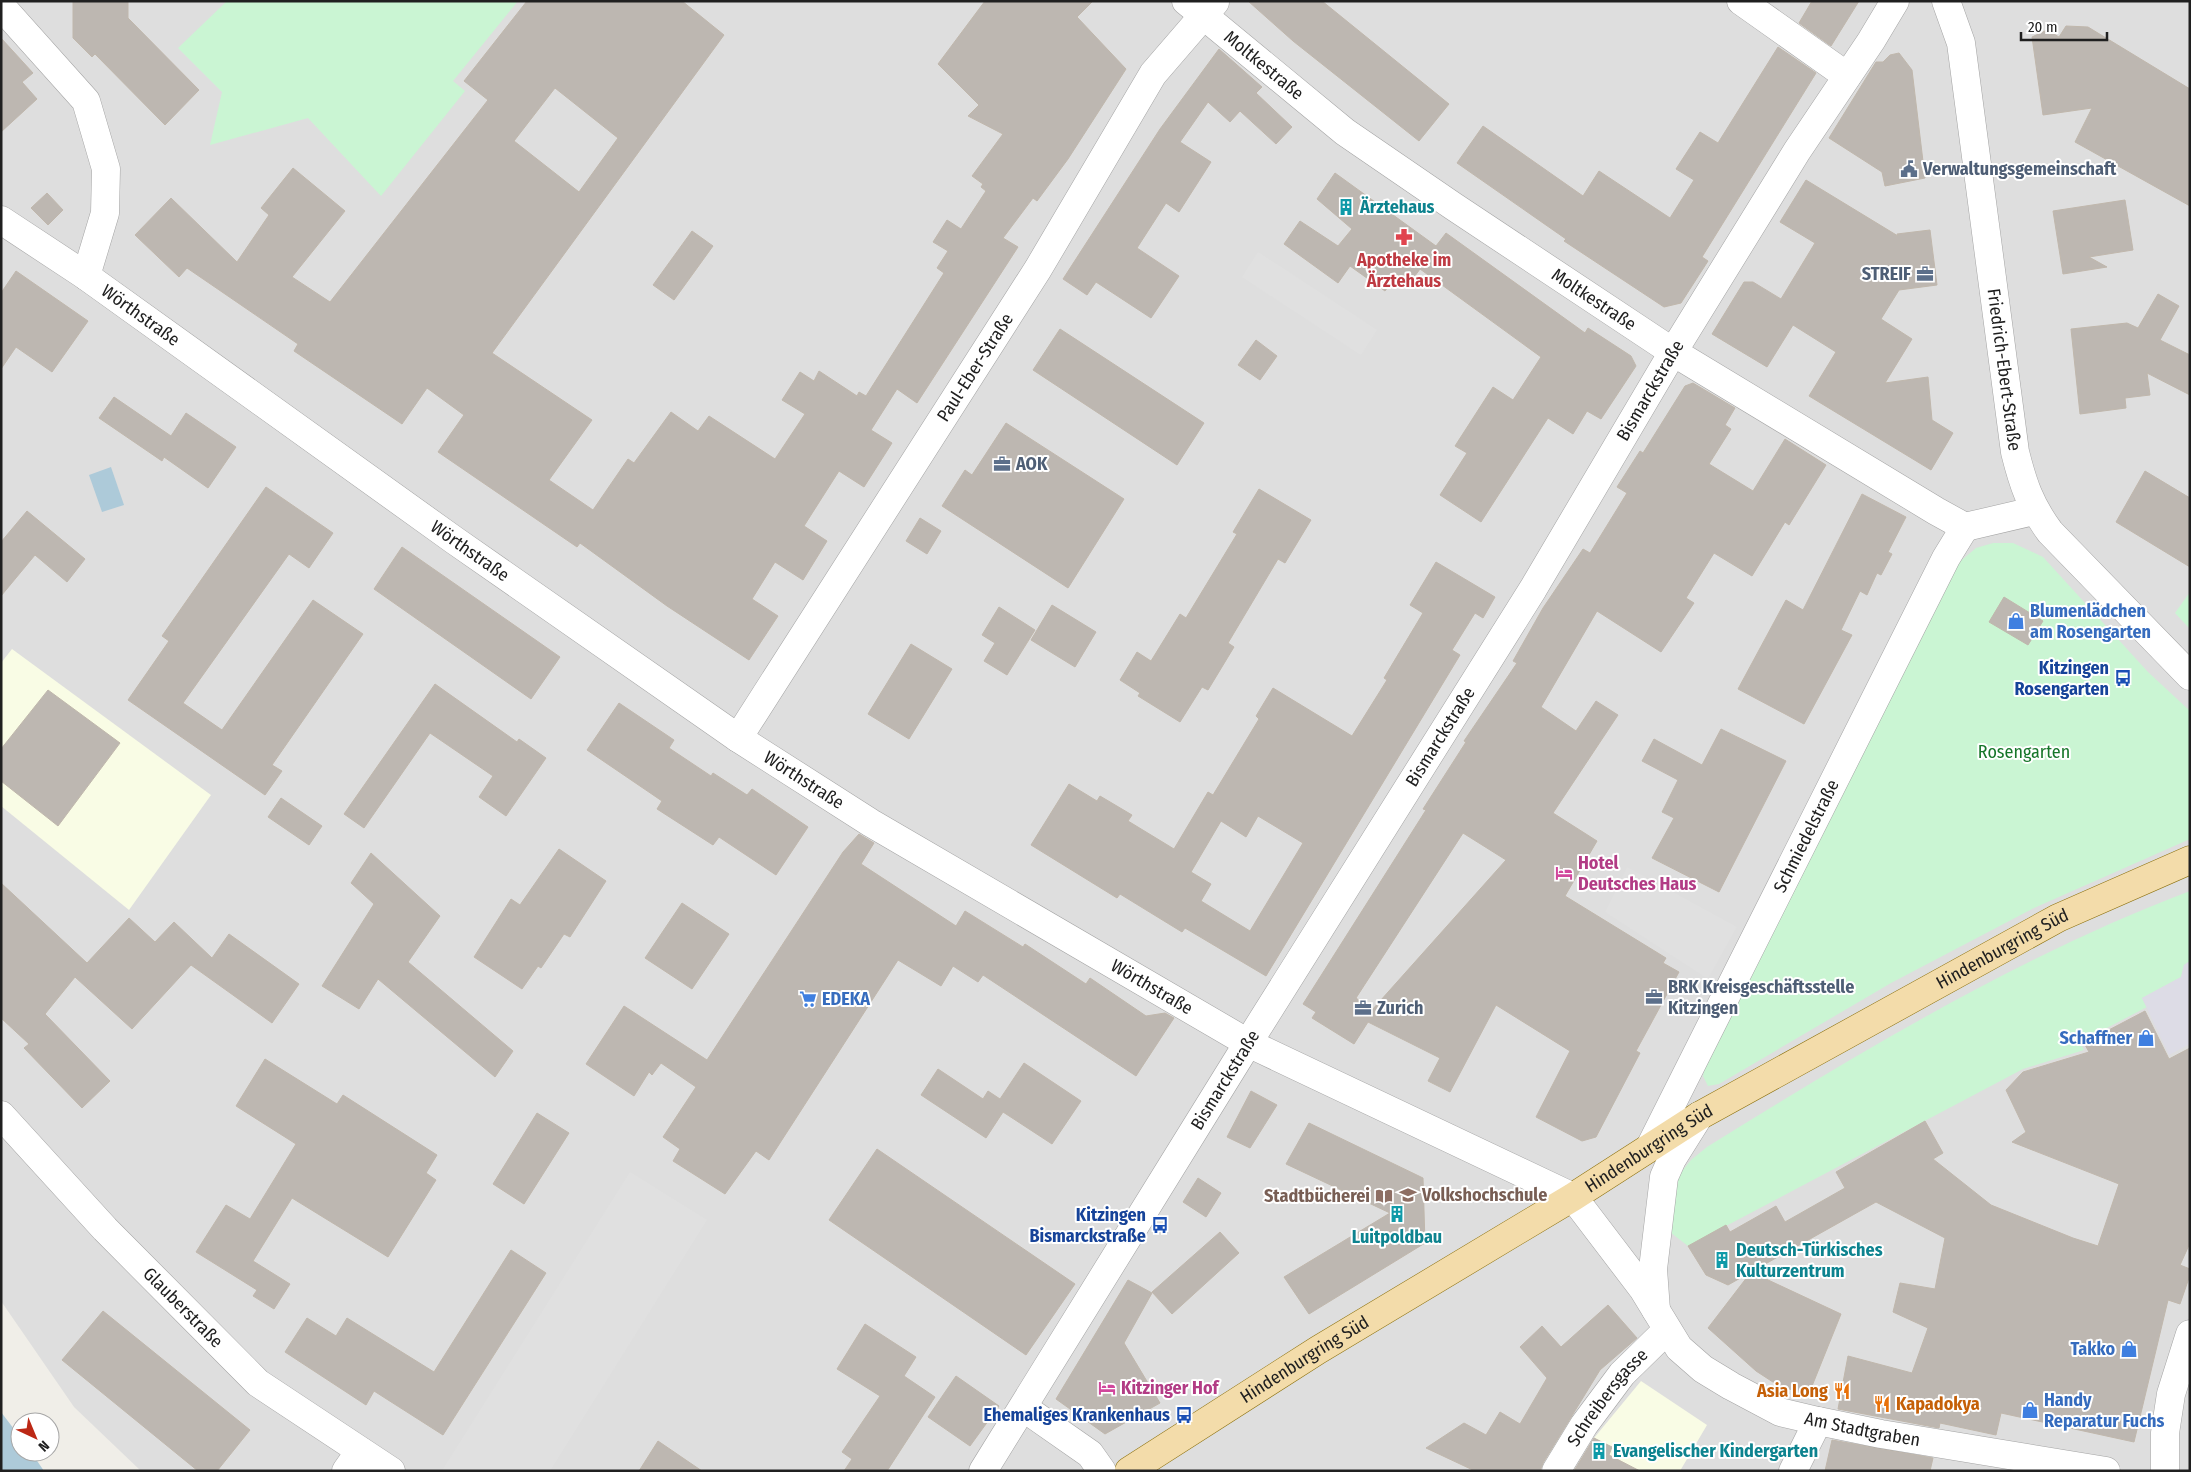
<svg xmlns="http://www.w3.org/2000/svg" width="2191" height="1472" viewBox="0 0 2191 1472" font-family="'Fira Sans Condensed',sans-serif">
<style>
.residential{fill:#dedede}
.education{fill:#f9fce5}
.park{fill:#caf5d3}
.parking{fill:#e0e0e0}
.plaza{fill:#dddce6}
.water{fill:#adcad9}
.building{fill:#bdb7b1;stroke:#c0b7ac;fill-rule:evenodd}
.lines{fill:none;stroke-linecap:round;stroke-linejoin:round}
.minor-casing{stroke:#a4a4a4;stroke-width:29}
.major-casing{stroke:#8d720f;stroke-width:29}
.minor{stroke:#fff;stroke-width:28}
.major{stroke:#f3dcaa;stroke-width:28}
.labels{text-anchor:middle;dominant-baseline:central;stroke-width:4;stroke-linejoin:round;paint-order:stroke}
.street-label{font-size:18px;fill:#202020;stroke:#fff}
.service-label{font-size:18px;font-weight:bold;fill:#4e5e75;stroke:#fff;text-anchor:start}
.culture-label{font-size:18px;font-weight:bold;fill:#0d838f;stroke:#fff;text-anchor:start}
.health-label{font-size:18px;font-weight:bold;fill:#be3a42;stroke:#fff}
.shop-label{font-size:18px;font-weight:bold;fill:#366cbe;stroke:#fff;text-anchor:start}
.transit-label{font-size:18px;font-weight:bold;fill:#164399;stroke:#fff;text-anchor:end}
.park-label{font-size:18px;fill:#17762a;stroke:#fff}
.hotel-label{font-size:18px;font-weight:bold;fill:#b23c85;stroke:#fff;text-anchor:start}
.education-label{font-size:18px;font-weight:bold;fill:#785e54;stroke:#fff;text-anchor:start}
.food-label{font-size:18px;font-weight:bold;fill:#c56008;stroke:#fff;text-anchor:end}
</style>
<rect width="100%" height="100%" fill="#f0eee8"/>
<path class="residential" d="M1,1h2189v1470h-2049l-67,-64 -73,-106z"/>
<g class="education">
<path d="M12,649l199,146 -82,115 -128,-104v-143z"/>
<path d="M1641,1381l66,44 -27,46h-40l-31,-16 3,-8 -18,-9z"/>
</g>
<g class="park">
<path d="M227,1h291l-65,80 12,10 -84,105 -73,-78 -98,27 12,-53 -44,-44z"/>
<path d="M1993,543h20l30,14 105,115 42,39v128l-156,69 -143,75 -172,101 -11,2 -5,-10 2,-9 252,-503 19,-16z"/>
<path d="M2190,592v37l-15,-16z"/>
<path d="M2190,891v70l-6,4 -3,12 -39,21 5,9 -67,35 4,8 -61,19 -335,177 -22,-17 12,-53 13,-16 16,-13c151,-94 316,-193 483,-256z"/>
</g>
<g class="parking">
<path d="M1258,252l119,78 -16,25 -119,-78z"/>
<path d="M1627,867l110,60 -29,52 -103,-67z"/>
<path d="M630,1172l77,48 -157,251h-104l-3,-2z"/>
</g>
<path class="plaza" d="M2190,961v83l-21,11 -27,-57 39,-21 3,-12z"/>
<g class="water">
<path d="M111,467l13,38 -22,7 -13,-37z"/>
<path d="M1,1412l19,25v15h11l13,19h-43z"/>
</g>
<g class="building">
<path d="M73,1h55v17l71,72 -34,35 -70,-71 -3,3 -19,-19z"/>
<path d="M527,1h155l42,34 -232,318 100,67 -43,60 44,30 35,-51 6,4 37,-51 27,19 11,-15 66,43 30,-45 -23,-14 18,-28 14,9 5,-10 38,25 2,-4 7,4 78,-123 -7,-5 11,-17 -15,-9 14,-22 14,9 25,-38 -5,-4 2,-3 -11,-8 31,-42 -35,-18 11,-11 -41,-41 47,-63h108l-16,16 49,52 -58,90 -31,42 -4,-3 -30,40 15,9 -101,156 -20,-14 -26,41 21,13 -28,44 -25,-16 -35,55 23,15 -24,39 -28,-18 -23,37 26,17 -29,44 -82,-54 -87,-63 -3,4 -139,-95 26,-37 -37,-27 -25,36 -108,-73 4,-7 -111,-76 -8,9 -44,-42 36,-37 66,64 32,-47 -8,-7 32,-40 52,43 -53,66 38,25 158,-202 -24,-19zM555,88l63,50 -39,54 -65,-51z"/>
<path d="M1248,1h74l127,103 -30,37 -126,-100z"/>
<path d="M1812,1h47l-28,45 -32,-23z"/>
<path d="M2066,26l22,1 102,62v117l-115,-64 17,-34 -49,7 -11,-78 15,-7 12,7z"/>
<path d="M1,38l32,35 -11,9 15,17 -36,33z"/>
<path d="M1778,47l38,26 -114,184 6,4 -27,42 -17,4 -100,-66 2,-2 -109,-76 26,-37 100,70 16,-25 71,47 24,-38 -18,-11 24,-37 18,11z"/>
<path d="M1219,49l43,38 -6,6 36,34 -16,17 -36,-33 -10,11 -22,-20 -28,40 31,20 -32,50 -13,-9 -29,45 42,28 -28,42 -55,-36 -9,13 -24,-16 97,-150z"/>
<path d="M1899,53l13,17 13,108 -40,8 -3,-14 -53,-34 47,-76h7l7,-7z"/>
<path d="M1335,173l101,73 10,-13 139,100 3,-5 43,28 5,10 -35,53 -14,-8 -14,23 -25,-16 -67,104 -41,-27 27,-42 -12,-7 38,-59 20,13 28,-43 -121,-88 -11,15 -12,-10 -12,17 -35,-25 -12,17 -54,-39 16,-23 38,25 14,-17 -35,-30z"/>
<path d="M1806,180l92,56 -1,-2 33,-4 7,55 -38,5 -18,29 31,20 -27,44 43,-6 4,43 21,13 -22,37 -122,-74 27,-44 -43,-27 -26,42 -55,-33 32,-52h9l28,17 34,-56 -35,-21z"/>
<path d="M47,193l16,17 -15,15 -17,-17z"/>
<path d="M2125,200l8,50 -44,7 18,10 -44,7 -10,-63z"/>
<path d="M692,231l21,15 -39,54 -21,-15z"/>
<path d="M16,271l72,50 -36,51 -36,-25 -15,22v-76z"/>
<path d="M2158,294l21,12 -19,34 30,15v40l-43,-22 3,22 -25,3 1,10 -46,6 -9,-85 56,-6 11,5z"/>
<path d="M1060,329l144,94 -27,42 -144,-95z"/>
<path d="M1256,340l21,16 -17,24 -22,-15z"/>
<path d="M1693,383l42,25 -10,17 6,4 -22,35 44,27 32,-52 41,26 -37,60 -4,-3 -33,54 -38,-23 -28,45 8,5 -33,49 -64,-41 -56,96 35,24 20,-30 22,14 -65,98 44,28 -32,55 101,62 -3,5 16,9 -43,79 4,2 -44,84 -14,4 -46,-24 34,-66 -74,-46 -46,87 -22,-11 12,-23 -72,-36 -14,22 -42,-26 4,-6 -13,-8 123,-194 -3,-1 43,-67 -2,-1 53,-78 -4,-2 30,-53 40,-59 7,4 37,-60 -10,-6 23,-36 3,2 42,-67zM1463,833l43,27 -134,150 -16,-12z"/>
<path d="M114,397l57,39 15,-23 50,34 -28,41 -44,-31 -2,4 -63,-43z"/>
<path d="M1006,423l118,76 -56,89 -126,-82 23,-36 7,5z"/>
<path d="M2145,471l45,27v69l-74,-45z"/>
<path d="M266,487l67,46 -24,35 -20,-14 -106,149 39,27 91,-130 50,34 -91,131 10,6 -17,24 -137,-95 41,-59 -7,-5z"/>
<path d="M1259,489l52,31 -26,43 -7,-4 -50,84 6,4 -26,43 -6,-3 -22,35 -42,-26 2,-3 -20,-13 17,-28 14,9 29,-47 6,4 51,-84 -4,-2z"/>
<path d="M1862,494l44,23 -18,35 4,2 -11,21 -4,-2 -10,22 -7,-4 -19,39 11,5 -48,89 -66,-35 48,-89 17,10z"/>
<path d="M27,511l58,48 -18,23 -32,-27 -34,41v-54z"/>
<path d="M920,518l21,13 -14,23 -21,-13z"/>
<path d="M402,547l158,110 -29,42 -157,-110z"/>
<path d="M1436,562l59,35 -12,21 -8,-5 -23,37 8,5 -194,321 -81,-48 -3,4 -62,-38 -3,4 -86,-53 38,-61 28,17 3,-5 32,19 -4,6 46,28 34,-57 5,3 46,-76 -3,-3 17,-28 79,48 35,-56 -3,-2 39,-65 -13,-8zM1258,816l45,27 -53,88 -49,-30 10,-17 -20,-12 30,-51 25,16z"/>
<path d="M2004,597l39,24 -15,24 -39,-23z"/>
<path d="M1052,605l44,27 -21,35 -44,-27z"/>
<path d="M999,607l36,23 -28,45 -23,-14 11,-18 -13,-8z"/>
<path d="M911,644l41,25 -43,70 -41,-25z"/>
<path d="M435,684l82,58 2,-3 27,19 -40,58 -27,-19 14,-21 -63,-43 -66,95 -20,-14z"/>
<path d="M48,690l72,53 -62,83 -57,-45v-32z"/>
<path d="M619,703l55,37 -5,8 42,28 2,-3 34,22 5,-6 56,38 -32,48 -57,-38 -6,8 -56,-36 5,-8 -75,-51z"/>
<path d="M1721,729l65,32 -67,131 -67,-34 22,-40 -12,-6 16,-32 -36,-19 12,-22 48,26z"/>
<path d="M281,798l41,28 -13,19 -41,-28z"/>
<path d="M859,834l15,9 -13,21 95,62 9,-15 58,36 2,-3 61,40 4,-6 56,38 19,-3 9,5 -38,58 -153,-101 -5,7 -25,-16 -12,20 -43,-26 -129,200 -13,-9 -31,43 -52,-33 7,-12 -17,-12 33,-50 -35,-24 -9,12 -3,-3 -15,24 -48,-32 38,-58 83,54 136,-208z"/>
<path d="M559,849l47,32 -36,56 -6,-3 -23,34 -3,-2 -16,23 -48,-32 37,-58 9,6z"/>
<path d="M371,853l69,63 -32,46 105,89 -18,26 -117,-98 -19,30 -37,-23 52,-82 -23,-21z"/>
<path d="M1,883l86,80 42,-45 26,24 19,-20 38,36 17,-24 70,50 -27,39 -81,-58 -59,64 -57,-52 -30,37 65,67 -28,27 -58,-60 5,-4 -28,-26z"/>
<path d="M682,903l47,31 -37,55 -47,-31z"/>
<path d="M2145,1011l24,48 21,-11v195l-10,22 10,4v6l-10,29 -12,-4 -34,142 -133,-29 -5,22 -56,-12 -1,5 -101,-19 10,-53 64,17 16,-45 -35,-16 7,-29 35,6 10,-51 -69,-36 -125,70 90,42 -33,82 -32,-12 -20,-13 -48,-43 43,-56 -23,13 -22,-10 -18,-29 38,-21 4,7 46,-26 9,16 60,-34 -9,-16 89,-51 18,32 -10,6 58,46 82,33 25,8 21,-62 -107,-42 14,-10 -20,-42 17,-18 66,-20 -5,-9z"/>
<path d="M265,1059l72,45 6,-9 94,60 -11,18 10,7 -48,77 -96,-59 -39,63 37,23 -16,25 -21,-13 4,-6 -61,-38 30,-47 24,14 46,-75 -60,-38z"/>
<path d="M1024,1063l57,38 -29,43 -49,-32 -17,26 -65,-43 17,-26 45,30 5,-8 12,8z"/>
<path d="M1251,1091l26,14 -27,43 -23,-11z"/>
<path d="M537,1113l32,20 -45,71 -31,-20z"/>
<path d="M1309,1123l114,55 2,65 -116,71 -25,-37 106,-64 -104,-49z"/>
<path d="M877,1149l198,135 -49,71 -197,-135z"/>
<path d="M1198,1178l23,15 -15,24 -23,-15z"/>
<path d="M1220,1232l19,21 -67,61 -20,-22z"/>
<path d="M511,1250l35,23 -103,162 -69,-44 -8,14 -81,-53 22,-34 29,18 11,-18 87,54z"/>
<path d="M1128,1280l24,13 -28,50 36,60 -55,31 -49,-35z"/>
<path d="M1608,1305l29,33 -37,32 -57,93 -3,8h-65l-49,-23 38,-25 22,12 14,-23 20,12 27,-46 -27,-31 22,-21 19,21z"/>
<path d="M103,1311l147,119 -33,41h-19l-136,-111z"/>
<path d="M865,1324l51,33 -12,19 31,21 -48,74h-43l8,-12 -10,-7 38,-56 -43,-27z"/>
<path d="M956,1376l43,30 -29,40 -42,-29z"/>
<path d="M1594,1438l18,9 -3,8 31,16h-66z"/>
<path d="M1832,1440l101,18 -3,13h-105z"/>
<path d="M658,1441l44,30h-63z"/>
</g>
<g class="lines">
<g class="minor-casing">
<g id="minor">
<path id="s1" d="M1186,1l159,131 108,74 220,146 263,159 29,16 69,-16"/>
<path d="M1741,1l106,75"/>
<path id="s2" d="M1946,1l15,42 54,409c8,32 15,53 35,80l140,144"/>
<path d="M1,6l85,95 20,68 -1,44 -19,63"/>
<path id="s3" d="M1,220l85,56 368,264 284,198 133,85 377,220 325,154 70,92 36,59 24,21 28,17 49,26 38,9 63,13 225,37"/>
<path id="s4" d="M738,738l300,-469 115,-195 62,-72"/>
<path id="s5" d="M1,1115l104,114 153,154 133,88"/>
<path id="s6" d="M1650,1147l296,-589 19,-31"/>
<path d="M1656,1310l-3,-41 11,-92 8,-18 27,-43"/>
<path d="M1024,1408l66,46 12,17"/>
<path d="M346,1471l14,-20"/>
<path id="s7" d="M983,1471l265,-428 285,-454 140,-237 124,-201 74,-110 24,-40"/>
<path id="s8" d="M1556,1471l28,-46 38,-51 44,-43"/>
<path d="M1793,1471l25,-50"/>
<path d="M2165,1471v-38l6,-39 19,-60"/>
</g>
</g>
<g class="major-casing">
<g id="major">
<path id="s9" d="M1129,1471l189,-121 255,-153 126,-81 359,-198 132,-58"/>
</g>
</g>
<use href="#minor" class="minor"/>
<use href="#major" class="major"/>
</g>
<defs>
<g id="civic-bare" transform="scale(1.35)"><path d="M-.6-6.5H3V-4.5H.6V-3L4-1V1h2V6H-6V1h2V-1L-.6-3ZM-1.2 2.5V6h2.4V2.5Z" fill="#5c6f8a" stroke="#fff" stroke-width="2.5" paint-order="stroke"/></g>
<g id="building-bare" transform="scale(1.35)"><path d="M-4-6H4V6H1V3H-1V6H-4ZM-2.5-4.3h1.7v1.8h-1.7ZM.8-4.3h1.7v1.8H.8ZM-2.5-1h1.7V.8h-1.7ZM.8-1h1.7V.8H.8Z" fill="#0f9aa8" stroke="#fff" stroke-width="2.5" paint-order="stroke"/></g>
<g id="pharmacy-bare" transform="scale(1.35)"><path d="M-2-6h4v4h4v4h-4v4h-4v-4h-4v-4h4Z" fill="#e0444e" stroke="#fff" stroke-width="2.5" paint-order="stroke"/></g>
<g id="office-bare" transform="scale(1.35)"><path d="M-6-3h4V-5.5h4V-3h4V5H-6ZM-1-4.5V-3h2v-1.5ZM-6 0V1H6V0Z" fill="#5c6f8a" stroke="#fff" stroke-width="2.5" paint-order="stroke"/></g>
<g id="shop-bare" transform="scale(1.35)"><path d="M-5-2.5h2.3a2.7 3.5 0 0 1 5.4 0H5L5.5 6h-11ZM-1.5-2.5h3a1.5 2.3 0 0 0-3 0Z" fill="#3f7fe0" stroke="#fff" stroke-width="2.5" paint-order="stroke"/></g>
<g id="bus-bare" transform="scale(1.35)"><path d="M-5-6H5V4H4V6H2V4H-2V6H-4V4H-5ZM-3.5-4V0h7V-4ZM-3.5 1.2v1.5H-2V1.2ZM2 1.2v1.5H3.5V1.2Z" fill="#1a4fb4" stroke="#fff" stroke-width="2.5" paint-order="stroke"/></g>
<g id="hotel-bare" transform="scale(1.35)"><path d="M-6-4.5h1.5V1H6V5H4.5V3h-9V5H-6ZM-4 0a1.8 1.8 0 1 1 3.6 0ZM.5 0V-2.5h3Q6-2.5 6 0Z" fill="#d1479c" stroke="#fff" stroke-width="2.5" paint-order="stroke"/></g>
<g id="supermarket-bare" transform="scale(1.35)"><path d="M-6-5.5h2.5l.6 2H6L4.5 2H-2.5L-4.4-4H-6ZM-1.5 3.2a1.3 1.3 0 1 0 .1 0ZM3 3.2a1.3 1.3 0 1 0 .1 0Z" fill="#3f7fe0" stroke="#fff" stroke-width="2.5" paint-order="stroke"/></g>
<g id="university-bare" transform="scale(1.35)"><path d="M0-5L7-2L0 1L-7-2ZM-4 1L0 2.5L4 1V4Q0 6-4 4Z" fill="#8d6e63" stroke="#fff" stroke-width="2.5" paint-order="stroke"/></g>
<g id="library-bare" transform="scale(1.35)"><path d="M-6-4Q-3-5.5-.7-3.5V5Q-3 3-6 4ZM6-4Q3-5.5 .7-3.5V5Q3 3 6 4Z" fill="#8d6e63" stroke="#fff" stroke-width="2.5" paint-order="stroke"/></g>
<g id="restaurant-bare" transform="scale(1.35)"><path d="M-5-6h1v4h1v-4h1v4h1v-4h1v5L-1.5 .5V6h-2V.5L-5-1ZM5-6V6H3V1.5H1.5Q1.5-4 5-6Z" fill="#e8710a" stroke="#fff" stroke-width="2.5" paint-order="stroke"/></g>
</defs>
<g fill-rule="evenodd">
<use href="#civic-bare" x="1909" y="169"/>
<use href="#building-bare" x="1346" y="207"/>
<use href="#pharmacy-bare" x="1404" y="237"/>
<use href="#office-bare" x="1925" y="274"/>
<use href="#office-bare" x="1002" y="464"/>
<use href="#shop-bare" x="2016" y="621"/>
<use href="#bus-bare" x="2123" y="678"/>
<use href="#hotel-bare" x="1564" y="873"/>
<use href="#office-bare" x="1654" y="997"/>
<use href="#supermarket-bare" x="808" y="999"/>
<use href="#office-bare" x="1363" y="1008"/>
<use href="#shop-bare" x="2146" y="1038"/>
<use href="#university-bare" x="1408" y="1195"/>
<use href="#library-bare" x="1384" y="1196"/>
<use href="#building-bare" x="1397" y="1214"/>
<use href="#bus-bare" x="1160" y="1225"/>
<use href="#building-bare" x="1722" y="1260"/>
<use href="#shop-bare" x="2129" y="1349"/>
<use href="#hotel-bare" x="1107" y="1388"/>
<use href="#restaurant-bare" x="1842" y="1391"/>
<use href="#restaurant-bare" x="1882" y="1404"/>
<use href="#shop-bare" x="2030" y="1410"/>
<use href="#bus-bare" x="1184" y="1415"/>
<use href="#building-bare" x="1599" y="1451"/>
</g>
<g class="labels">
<g class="street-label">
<text stroke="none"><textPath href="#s1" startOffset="101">Moltkestraße</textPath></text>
<text stroke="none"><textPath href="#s1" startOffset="506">Moltkestraße</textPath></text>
<text stroke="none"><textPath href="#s3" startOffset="169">Wörthstraße</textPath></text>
<text stroke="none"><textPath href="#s4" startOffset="440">Paul-Eber-Straße</textPath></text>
<text stroke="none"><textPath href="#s2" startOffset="374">Friedrich-Ebert-Straße</textPath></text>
<text stroke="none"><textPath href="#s7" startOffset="1270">Bismarckstraße</textPath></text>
<text stroke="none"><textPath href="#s3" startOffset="574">Wörthstraße</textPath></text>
<text stroke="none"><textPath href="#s7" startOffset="865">Bismarckstraße</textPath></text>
<text stroke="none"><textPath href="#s3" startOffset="979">Wörthstraße</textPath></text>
<text stroke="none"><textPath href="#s6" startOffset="348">Schmiedelstraße</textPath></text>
<text stroke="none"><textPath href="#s9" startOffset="1018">Hindenburgring Süd</textPath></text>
<text stroke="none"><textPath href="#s3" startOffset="1384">Wörthstraße</textPath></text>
<text stroke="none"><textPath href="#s7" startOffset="460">Bismarckstraße</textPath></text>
<text stroke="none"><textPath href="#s9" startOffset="612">Hindenburgring Süd</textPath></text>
<text stroke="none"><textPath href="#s5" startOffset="265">Glauberstraße</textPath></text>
<text stroke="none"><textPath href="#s9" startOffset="208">Hindenburgring Süd</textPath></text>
<text stroke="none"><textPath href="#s8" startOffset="90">Schreibersgasse</textPath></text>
<text stroke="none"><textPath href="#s3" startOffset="2244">Am Stadtgraben</textPath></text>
</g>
<g class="service-label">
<text x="1923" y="169">Verwaltungsgemeinschaft</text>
<text x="1911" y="274" text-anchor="end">STREIF</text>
<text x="1016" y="464">AOK</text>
<text x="1668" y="987">BRK Kreisgeschäftsstelle<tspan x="1668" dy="21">Kitzingen</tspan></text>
<text x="1377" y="1008">Zurich</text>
</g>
<g class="culture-label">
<text x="1360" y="207">Ärztehaus</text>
<text x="1397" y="1237" text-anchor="middle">Luitpoldbau</text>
<text x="1736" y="1250">Deutsch-Türkisches<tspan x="1736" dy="21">Kulturzentrum</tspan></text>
<text x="1613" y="1451">Evangelischer Kindergarten</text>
</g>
<g class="health-label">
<text x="1404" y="260">Apotheke im<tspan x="1404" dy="21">Ärztehaus</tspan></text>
</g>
<g class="shop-label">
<text x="2030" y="611">Blumenlädchen<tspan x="2030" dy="21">am Rosengarten</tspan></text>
<text x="822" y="999">EDEKA</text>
<text x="2132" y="1038" text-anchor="end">Schaffner</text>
<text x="2115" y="1349" text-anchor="end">Takko</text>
<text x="2044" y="1400">Handy<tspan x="2044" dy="21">Reparatur Fuchs</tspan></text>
</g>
<g class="transit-label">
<text x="2109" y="668">Kitzingen<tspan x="2109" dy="21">Rosengarten</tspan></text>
<text x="1146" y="1215">Kitzingen<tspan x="1146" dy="21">Bismarckstraße</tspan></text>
<text x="1170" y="1415">Ehemaliges Krankenhaus</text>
</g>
<g class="park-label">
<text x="2024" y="752">Rosengarten</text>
</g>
<g class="hotel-label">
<text x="1578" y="863">Hotel<tspan x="1578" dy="21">Deutsches Haus</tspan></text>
<text x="1121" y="1388">Kitzinger Hof</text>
</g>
<g class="education-label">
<text x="1422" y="1195">Volkshochschule</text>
<text x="1370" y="1196" text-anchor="end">Stadtbücherei</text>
</g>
<g class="food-label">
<text x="1828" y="1391">Asia Long</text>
<text x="1896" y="1404" text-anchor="start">Kapadokya</text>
</g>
</g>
<rect width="2191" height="1472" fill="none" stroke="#202020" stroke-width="5"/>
<g transform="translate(35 1437) rotate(136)"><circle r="24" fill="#ffffff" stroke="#a6a6a6"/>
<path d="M0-4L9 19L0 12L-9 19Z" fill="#bc2815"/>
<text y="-8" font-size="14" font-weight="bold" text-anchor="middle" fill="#202020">N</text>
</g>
<path d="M2021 32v8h86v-8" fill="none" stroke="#202020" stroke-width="2.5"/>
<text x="2028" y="32" font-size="15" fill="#202020" stroke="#ffffff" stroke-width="4" paint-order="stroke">20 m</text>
</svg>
